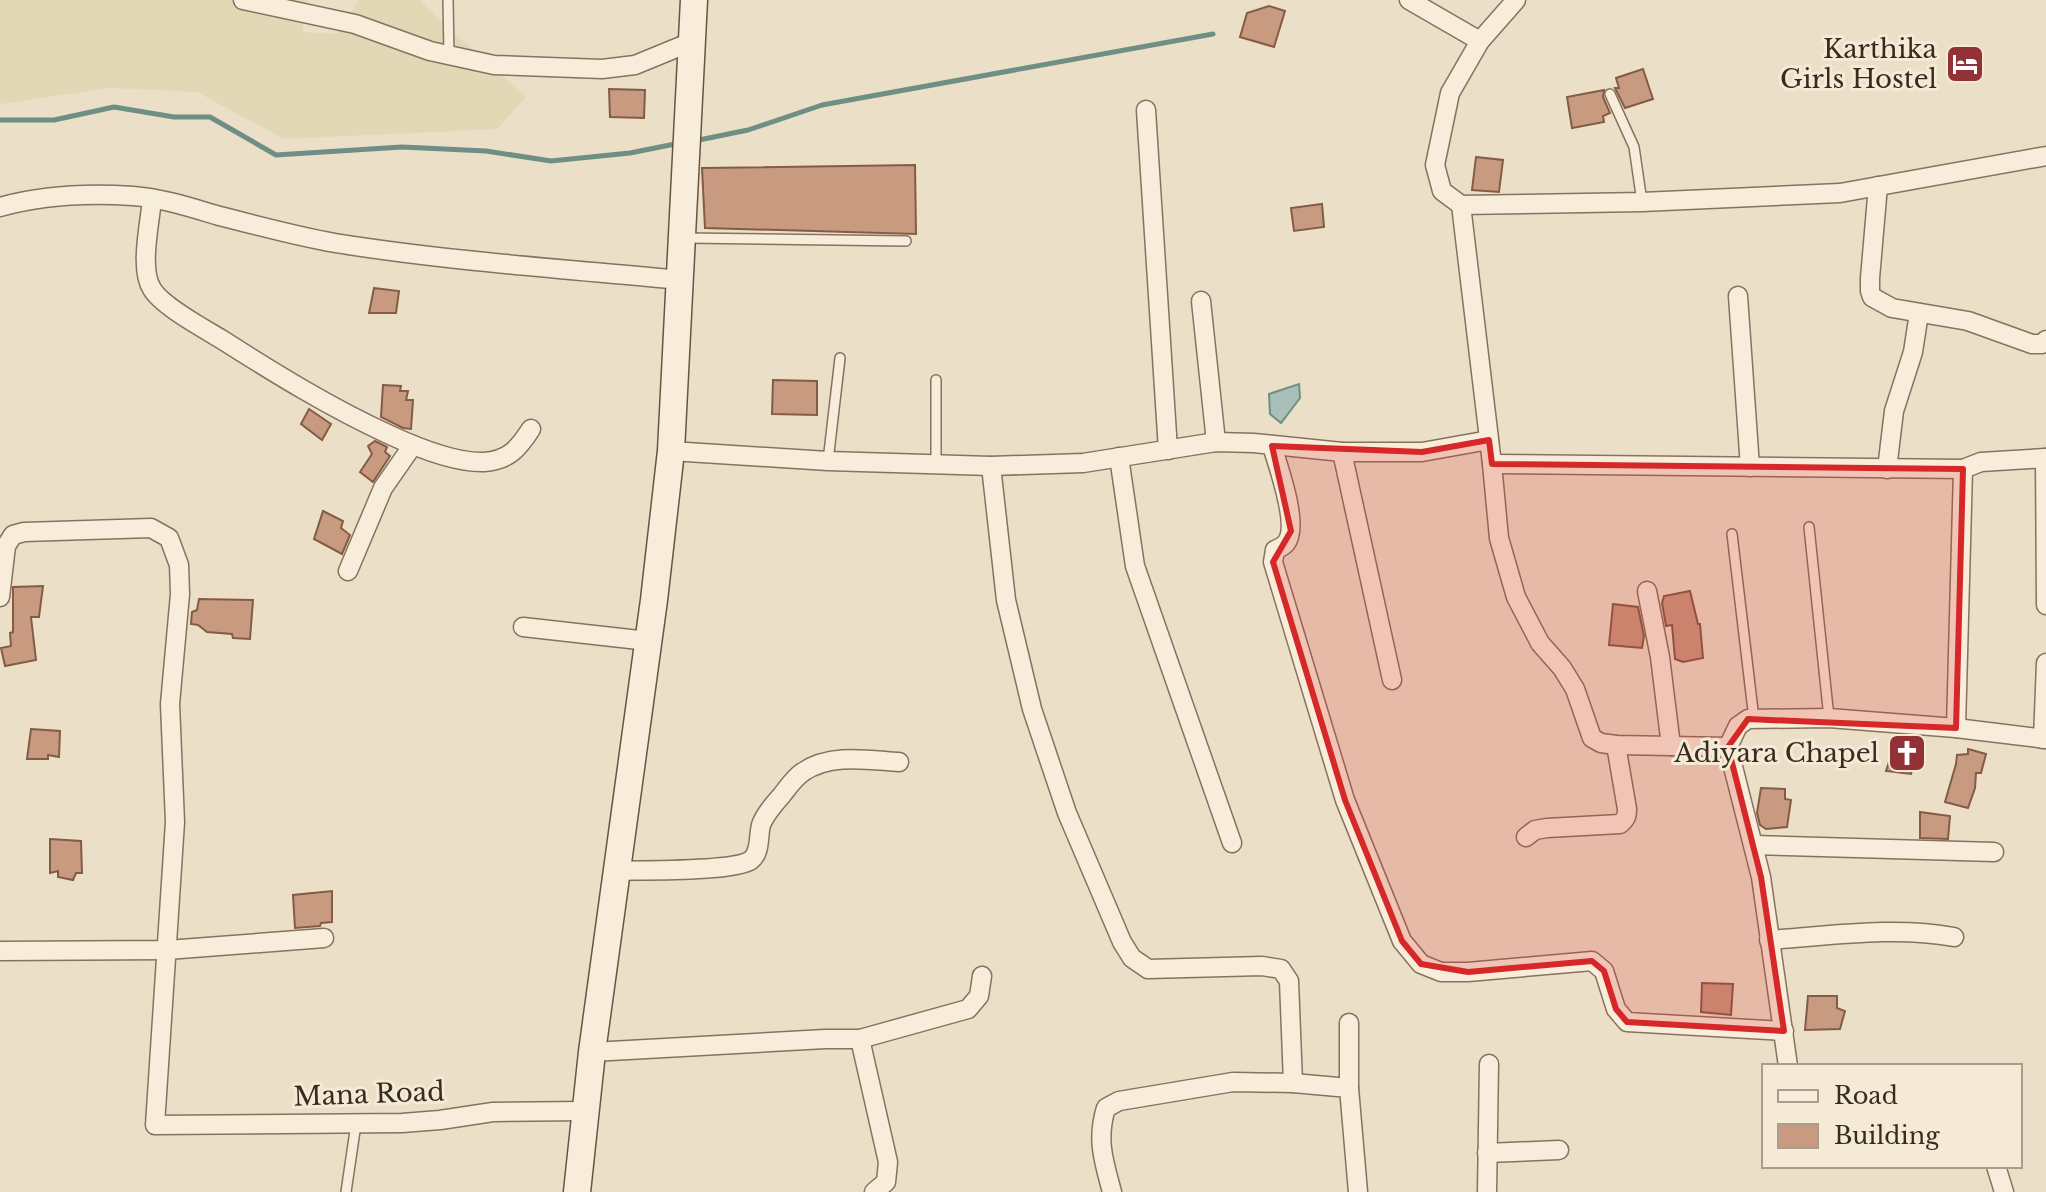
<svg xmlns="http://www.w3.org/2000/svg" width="2046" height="1192" viewBox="0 0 2046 1192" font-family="'Libre Baskerville',serif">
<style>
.farmland{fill:#e1d8b5}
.water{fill:#a8c0b8;stroke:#6f8e85;stroke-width:2}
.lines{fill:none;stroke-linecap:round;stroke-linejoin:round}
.stream{stroke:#6f8e85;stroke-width:5}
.building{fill:#c89a80;stroke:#845b45;stroke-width:2}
.service-casing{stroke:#87725e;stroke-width:12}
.minor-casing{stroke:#87725e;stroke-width:21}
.secondary-casing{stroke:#695341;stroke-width:29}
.service{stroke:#f7edda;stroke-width:9}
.minor{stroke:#f7edda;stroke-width:18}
.secondary{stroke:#f7edda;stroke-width:26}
.marked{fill:#d62828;fill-opacity:0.2;stroke:#d62828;stroke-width:6;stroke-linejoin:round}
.labels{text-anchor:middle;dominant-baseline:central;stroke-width:6;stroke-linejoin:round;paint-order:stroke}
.poi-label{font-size:26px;fill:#382b20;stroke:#f4ead6;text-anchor:end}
.street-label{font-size:26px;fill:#382b20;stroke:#f4ead6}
</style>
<rect width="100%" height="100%" fill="#ecdfc7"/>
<path class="farmland" d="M0,0h307l-5,32 35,2 22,-34h61l18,19 88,78 -29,32 -213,10 -87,-47 -87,-4 -110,16z"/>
<path class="water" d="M1299,384l1,14 -19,25 -11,-9 -1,-20z"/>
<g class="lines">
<g class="stream">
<path d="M0,120h54l60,-13 60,10h36l66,38 126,-8 84,4 65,10 79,-8 50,-10"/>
<path d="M694,141l54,-11 74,-25 391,-71"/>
</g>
</g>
<g class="building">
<path d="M1269,6l16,5 -11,36 -34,-10 7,-24z"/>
<path d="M1643,69l10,30 -28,9 -10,-20h4l-3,-10z"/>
<path d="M609,89l36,1 -1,28 -34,-1z"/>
<path d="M1604,90l-1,7 7,16 -7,3 1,6 -32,6 -5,-31z"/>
<path d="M1476,157l27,3 -4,32 -27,-2z"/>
<path d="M915,165l1,69 -211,-6 -3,-60z"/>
<path d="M1322,204l2,23 -30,4 -3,-23z"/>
<path d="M374,288l25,3 -3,22h-27z"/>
<path d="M773,380l44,1v34l-45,-1z"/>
<path d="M383,385l18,1 -1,5h8l-2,9h7l-2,29 -8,-1 -22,-11z"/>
<path d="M309,409l22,15 -9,16 -21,-16z"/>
<path d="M375,441l12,6 -2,5 5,4 -17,26 -13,-10 12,-18 -4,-8z"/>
<path d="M323,511l20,10 -2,7 9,7 -8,19 -28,-15z"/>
<path d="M43,586l-4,31h-8l5,43 -31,6 -4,-18 10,-2 -1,-13 3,-1v-45z"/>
<path d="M1690,591l8,33h2l3,34 -20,4 -8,-3 -3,-34 -6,1 -4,-23 2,-7z"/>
<path d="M199,599l54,1 -3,39 -17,-1 -1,-4 -25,-2 -9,-7 -7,-1 1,-12 5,-2z"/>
<path d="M1613,604l25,3 6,29 -2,12 -33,-3z"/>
<path d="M31,729l29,2 -1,26 -11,-2v4h-21z"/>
<path d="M1898,735l21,2 -8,37 -25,-3z"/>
<path d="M1968,749l18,5 -5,19h-5l-1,15 -7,20 -23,-6 11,-38 1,-9 11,-1z"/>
<path d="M1761,788l24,1v10l6,1 -4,27 -21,2 -6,-4 -3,-12z"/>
<path d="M1920,812l30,4 -2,23 -28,-1z"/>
<path d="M50,839l31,2 1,32h-6l-3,7 -15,-3v-6l-8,2z"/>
<path d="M332,891v31l-11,1 -1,3 -25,2 -2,-33z"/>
<path d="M1702,983l31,1 -2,31 -30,-3z"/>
<path d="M1808,996h29v12l8,3 -5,18 -35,1z"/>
</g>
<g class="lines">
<g class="service-casing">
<g id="service">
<path d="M448,0l1,55"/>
<path d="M1610,94l24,53 8,55"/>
<path d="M685,238l221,3"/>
<path d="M828,461l12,-103"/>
<path d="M936,464v-84"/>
<path d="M1809,527l20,191"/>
<path d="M1732,534l22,185"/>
<path d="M346,1192l10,-68"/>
</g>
</g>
<g class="minor-casing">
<g id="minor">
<path d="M243,0l112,24 75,27 64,14 108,4 33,-4 56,-23"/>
<path d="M1409,0l71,41"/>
<path d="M1516,0l-36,41 -30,52 -15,72 7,26 19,14 31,259 7,74 17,59 24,46 22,25 13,21 17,49 9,5 15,2 112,2"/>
<path d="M1146,110l22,340"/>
<path d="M1878,186l-8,92v13l2,6 20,11 76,13 64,23h10l4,-4"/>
<path d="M152,199c-2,24 -13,70 0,90 10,17 51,39 69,50 55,35 110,69 169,96 26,12 65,28 94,27 25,-2 34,-13 47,-33"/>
<path d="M1461,205l181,-3 198,-9 206,-37"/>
<path d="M0,207c42,-12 89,-14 133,-11 28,2 56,11 83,19 39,10 79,21 119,28 113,18 230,26 345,37"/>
<path d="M1738,296l12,171"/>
<path d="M1201,301l15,141"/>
<path d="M1272,446c6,20 28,80 14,97 -3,4 -7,5 -11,7l-2,12 72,238 57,141 19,23 20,8h27l124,-11 12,10 12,38 11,13 157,9"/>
<path d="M671,451l157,10 163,5 92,-3 133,-21 38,1 88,9h80l67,-12"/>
<path d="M1342,452l50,228"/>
<path d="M1119,457l16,109 97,277"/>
<path d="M2045,458l1,147"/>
<path d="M1492,464l471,5"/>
<path d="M991,466l15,134 26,109 35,104 55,129 10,16 16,11 114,-3 19,3 8,12 4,102"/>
<path d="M1887,469l7,-58 19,-59 6,-39"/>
<path d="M348,571l35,-83 30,-43"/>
<path d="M1647,591l13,66 11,89"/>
<path d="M0,597l6,-51 7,-11 11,-3 127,-4 18,10 10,27 1,29 -10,110 5,118 -20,303 247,-2 38,-3 53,-8 92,-1"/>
<path d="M523,627l125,14"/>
<path d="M1956,728l7,-259 18,-7 65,-4"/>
<path d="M2043,739l3,-76"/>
<path d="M1526,837l9,-7 12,-2 73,-4c6,-5 7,-8 7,-15l-11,-64"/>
<path d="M1753,845l241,7"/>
<path d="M615,871c25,-1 120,1 136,-11 10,-8 7,-24 10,-35 4,-11 13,-21 21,-30 6,-8 13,-18 21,-23 27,-19 65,-12 96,-10"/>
<path d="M1769,940c61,-4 125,-14 185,-3"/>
<path d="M0,951l167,-1 157,-12"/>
<path d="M1349,1023v65"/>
<path d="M592,1052l233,-13h35"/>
<path d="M1788,1066l-27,-189 -33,-130 10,-21 10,-7 81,-1 127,10 90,11"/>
<path d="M1487,1153l72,-3"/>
<path d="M1996,1166l8,26"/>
<path d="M874,1192l12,-10 2,-20 -28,-123 108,-30 11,-13 3,-20"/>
<path d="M1112,1192c-8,-30 -16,-52 -6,-84l13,-7 114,-19 60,1 56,5 9,104"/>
<path d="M1487,1192l2,-128"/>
</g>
</g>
<g class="secondary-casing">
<path id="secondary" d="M577,1192l15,-140 62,-452 17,-149 23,-451"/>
</g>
<use href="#service" class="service"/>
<use href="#minor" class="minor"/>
<use href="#secondary" class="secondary"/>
</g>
<path class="marked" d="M1489,440l3,24 471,5 -7,259 -208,-9 -20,28 33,130 23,154 -157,-9 -11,-13 -12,-38 -12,-10 -124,11 -47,-8 -19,-23 -57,-141 -72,-238 18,-31 -19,-85 150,6z"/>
<defs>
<g id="hotel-square" transform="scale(2)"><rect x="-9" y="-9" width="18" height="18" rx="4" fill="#923136" stroke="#f4ead6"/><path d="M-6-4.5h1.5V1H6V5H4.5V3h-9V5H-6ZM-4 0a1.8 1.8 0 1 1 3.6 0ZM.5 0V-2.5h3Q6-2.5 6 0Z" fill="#fff"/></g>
<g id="church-square" transform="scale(2)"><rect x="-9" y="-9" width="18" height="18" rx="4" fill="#923136" stroke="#f4ead6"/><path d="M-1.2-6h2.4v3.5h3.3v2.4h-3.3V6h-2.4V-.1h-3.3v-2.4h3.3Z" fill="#fff"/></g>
</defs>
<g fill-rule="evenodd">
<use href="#hotel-square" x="1965" y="64"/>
<use href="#church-square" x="1907" y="753"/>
</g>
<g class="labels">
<g class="poi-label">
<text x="1937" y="49">Karthika<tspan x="1937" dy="30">Girls Hostel</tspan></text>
<text x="1879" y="753">Adiyara Chapel</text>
</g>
<g class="street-label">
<text transform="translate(369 1094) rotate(-2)">Mana Road</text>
</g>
</g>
<rect x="1762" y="1064" width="260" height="104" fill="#f4ead6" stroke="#a99e8d" stroke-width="2"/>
<rect x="1778" y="1090" width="40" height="12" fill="#f7edda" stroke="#a99e8d" stroke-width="2"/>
<text x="1834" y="1104" font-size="24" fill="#382b20">Road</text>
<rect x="1778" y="1124" width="40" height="24" fill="#c89a80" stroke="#a99e8d" stroke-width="2"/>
<text x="1834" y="1144" font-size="24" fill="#382b20">Building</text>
</svg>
